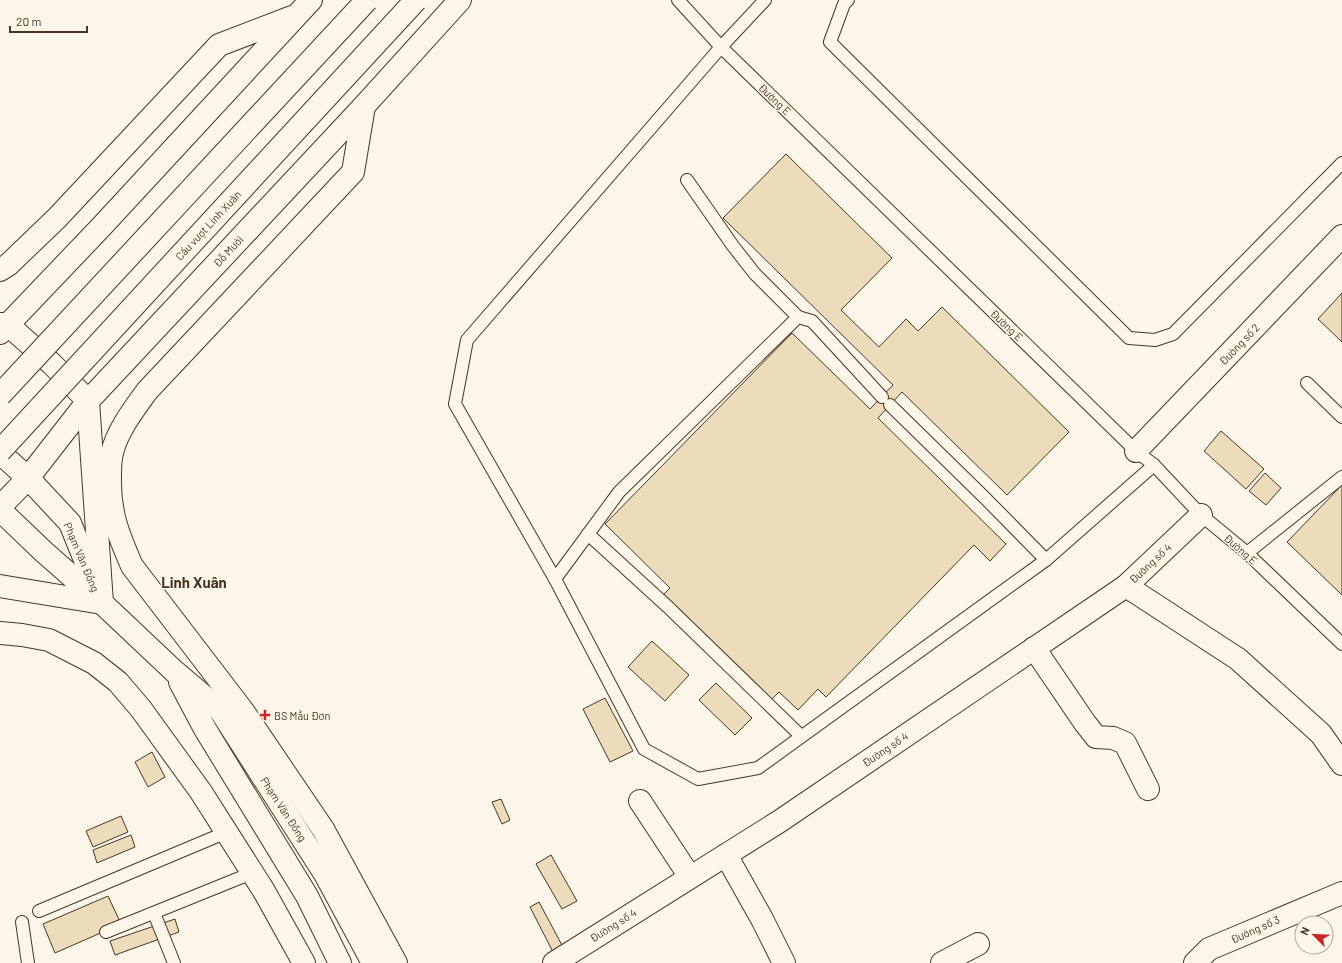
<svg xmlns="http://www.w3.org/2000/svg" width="1342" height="963" viewBox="0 0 1342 963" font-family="Barlow,sans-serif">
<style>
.building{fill:#ecdcbc;stroke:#4a3520}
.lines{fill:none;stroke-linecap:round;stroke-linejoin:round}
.lane-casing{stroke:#4a3520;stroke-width:14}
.street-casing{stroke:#4a3520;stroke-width:24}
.highway-casing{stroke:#4a3520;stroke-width:24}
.lane{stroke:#fbf6e9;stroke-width:12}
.street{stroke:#fbf6e9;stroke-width:22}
.highway{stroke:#fbf6e9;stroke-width:22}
.highway-bridge-casing{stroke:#4a3520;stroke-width:24;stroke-linecap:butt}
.highway-bridge{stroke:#fbf6e9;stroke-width:22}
.poi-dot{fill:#c62828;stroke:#fbf6e9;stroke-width:1.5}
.labels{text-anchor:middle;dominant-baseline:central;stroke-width:3;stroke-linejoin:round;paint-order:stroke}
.street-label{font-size:11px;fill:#4a3520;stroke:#fbf6e9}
.poi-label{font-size:11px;fill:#4a3520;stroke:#fbf6e9;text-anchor:start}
.district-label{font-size:15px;font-weight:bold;fill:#4a3520;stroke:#fbf6e9}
</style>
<rect width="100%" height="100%" fill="#fbf6e9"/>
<g class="building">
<path d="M786,154l106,104 -51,52 38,37 27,-28 12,12 24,-24 127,125 -62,63 -105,-103 -24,26 128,126 -16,17 -16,-16 -148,152 -8,-8 -20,21 -19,-18 -11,11 -107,-106 9,-9 -65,-64 187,-191 78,76 23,-24 -170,-167z"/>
<path d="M1342,293v49l-24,-23z"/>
<path d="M1221,431l43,38 -18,20 -42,-38z"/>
<path d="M1265,473l16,15 -15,17 -17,-14z"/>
<path d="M1342,485v110l-55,-53z"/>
<path d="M652,641l37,34 -24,26 -37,-34z"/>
<path d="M716,683l36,35 -17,17 -36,-35z"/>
<path d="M605,698l28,53 -23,11 -27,-53z"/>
<path d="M152,752l13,25 -17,10 -13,-25z"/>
<path d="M501,799l9,21 -8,4 -10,-22z"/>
<path d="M121,816l7,16 -35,15 -7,-16z"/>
<path d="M131,835l4,12 -38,16 -4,-13z"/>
<path d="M551,855l26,46 -15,8 -26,-45z"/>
<path d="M108,896l13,28 -66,29 -12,-29z"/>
<path d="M539,902l26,49 -10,5 -25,-49z"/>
<path d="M175,919l4,13 -64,23 -5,-14z"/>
</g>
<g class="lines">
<g class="lane-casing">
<g id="lane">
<path d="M678,0l43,47 415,404 18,14 47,50 46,38 95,91"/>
<path d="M765,0l-44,47 -254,293 -12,64 100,175 89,170 54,30 60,-11 288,-208 108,-95"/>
<path d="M848,0l-4,4 -14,38 299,296 26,2 18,-6 169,-171"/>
<path d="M687,180l46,66 22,28 43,43"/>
<path d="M1307,383l35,34"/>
<path d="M890,405l96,94 60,61"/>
<path d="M588,534l80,73 133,129"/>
<path d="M1247,553l95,-76"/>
<path d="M555,579l64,-87 179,-175 14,4 70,76"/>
<path d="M39,911l188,-79"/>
<path d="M154,913l20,50"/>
<path d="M22,922l6,41"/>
<path d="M106,932l146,-59"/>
</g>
</g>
<g class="street-casing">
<g id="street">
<path d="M1136,451l206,-215"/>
<path d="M1126,586l112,73 83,75 21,30"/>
<path d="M1034,648l51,75 11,14 17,1 12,5 23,46"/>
<path d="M640,801l50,76"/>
<path d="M726,855l36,64 22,44"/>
<path d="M554,963l226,-142 346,-235 75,-71"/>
<path d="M942,963l36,-19"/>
<path d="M1195,963l14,-14 133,-56"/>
</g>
</g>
<g class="highway-casing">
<g id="highway">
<path d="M364,106l-11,66 -206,219c-13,18 -30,40 -35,62 -2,7 -2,16 -2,24 -1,35 8,57 22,89l111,145 80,118 73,134"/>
<path d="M0,270l8,-5 49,-47 162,-173 73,-28"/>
<path d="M0,324h7l45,40 36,37 14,202"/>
<path d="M0,333l102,-107 209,-226"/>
<path d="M0,453l28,25 42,45 25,62"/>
<path d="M0,507l28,-29 60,-77 276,-295 96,-106"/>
<path d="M0,510l44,42 58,51 72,68 46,39 105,164 48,89"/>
<path d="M0,586l102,17"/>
<path d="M0,633l22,2 27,5 45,23 24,19 23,27 60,83 63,99 40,72"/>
<path d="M180,682l25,47 102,167 33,67"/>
</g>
</g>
<use href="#lane" class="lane"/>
<use href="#street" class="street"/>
<use href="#highway" class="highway"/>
<g class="highway-bridge-casing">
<g id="highway-bridge">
<path d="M0,395l367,-395"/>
<path d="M0,451l416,-451"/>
</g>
</g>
<use href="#highway-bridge" class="highway-bridge"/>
</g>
<path class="poi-dot" d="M263 709h4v4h4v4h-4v4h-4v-4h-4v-4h4z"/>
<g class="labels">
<g class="street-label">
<text transform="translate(775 99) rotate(44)">Đường E</text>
<text transform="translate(208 225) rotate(-47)">Cầu vượt Linh Xuân</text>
<text transform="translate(228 251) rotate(-47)">Đỗ Mười</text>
<text transform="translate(1007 325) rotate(44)">Đường E</text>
<text transform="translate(1239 344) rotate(-46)">Đường số 2</text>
<text transform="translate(1241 549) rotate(41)">Đường E</text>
<text transform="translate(82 557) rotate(67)">Phạm Văn Đồng</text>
<text transform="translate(1150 563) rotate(-43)">Đường số 4</text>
<text transform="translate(885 749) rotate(-34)">Đường số 4</text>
<text transform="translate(284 809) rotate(57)">Phạm Văn Đồng</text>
<text transform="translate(613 925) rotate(-32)">Đường số 4</text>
<text transform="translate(1255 929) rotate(-24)">Đường số 3</text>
</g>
<g class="poi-label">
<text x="274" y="715">BS Mẫu Đơn</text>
</g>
<g class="district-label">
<text x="194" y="582">Linh Xuân</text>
</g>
</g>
<g transform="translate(1314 935) rotate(294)"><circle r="19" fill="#fbf6e9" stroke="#b4a999"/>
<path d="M0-3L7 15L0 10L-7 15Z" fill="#c62828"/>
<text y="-6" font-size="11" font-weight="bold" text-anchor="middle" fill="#4a3520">N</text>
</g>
<path d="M10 26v6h77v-6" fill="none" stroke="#4a3520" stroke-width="2"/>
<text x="16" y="26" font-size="12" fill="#4a3520" stroke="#fbf6e9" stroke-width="3" paint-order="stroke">20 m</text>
</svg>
